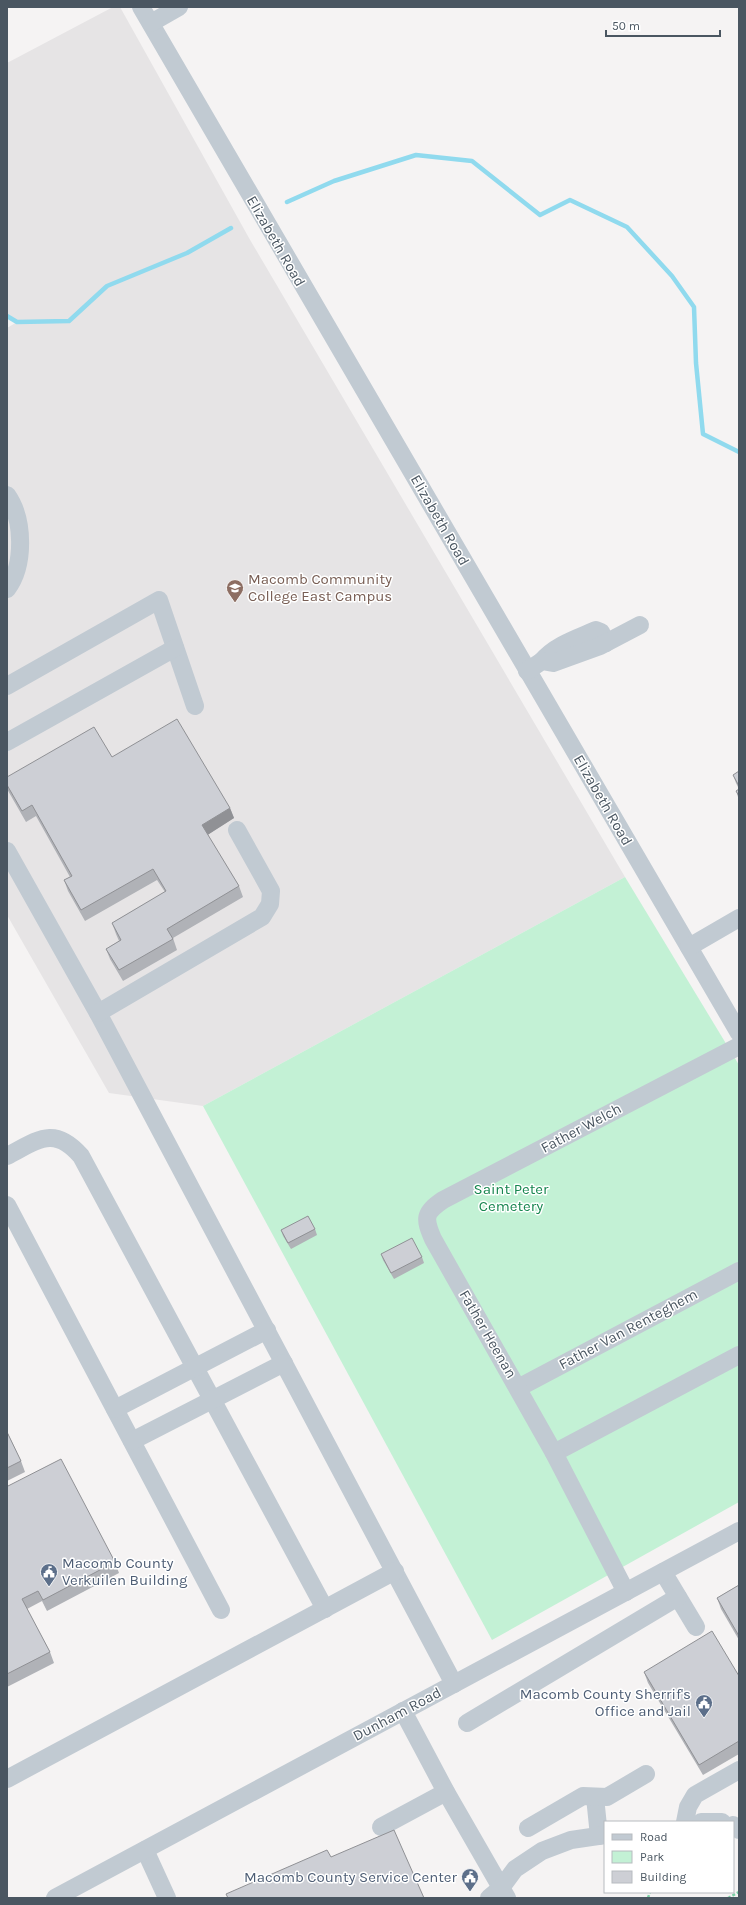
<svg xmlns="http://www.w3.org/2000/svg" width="746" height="1905" viewBox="0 0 746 1905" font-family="Karla,sans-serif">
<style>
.education{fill:#e6e4e5}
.green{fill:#c3f1d5}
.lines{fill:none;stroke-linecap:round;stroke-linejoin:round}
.stream{stroke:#90daee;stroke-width:4.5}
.path{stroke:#7ad0a6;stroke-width:2.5;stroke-dasharray:3 2;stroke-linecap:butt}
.minor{stroke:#c1cad2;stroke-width:18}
.wall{fill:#b0b2b7}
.shaded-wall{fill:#909195}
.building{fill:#cdcfd5;stroke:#909195}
.labels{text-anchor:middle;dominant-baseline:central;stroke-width:3;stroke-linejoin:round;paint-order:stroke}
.street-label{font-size:15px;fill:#4a5661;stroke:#fff}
.education-label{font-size:15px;fill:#785e54;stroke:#fff;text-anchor:start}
.park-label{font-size:15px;fill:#17864f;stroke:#fff}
.service-label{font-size:15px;fill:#4e5e75;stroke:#fff;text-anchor:end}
</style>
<rect width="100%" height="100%" fill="#f5f3f3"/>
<path class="education" d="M113,7h7l129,231 376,639 -422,229 -94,-13 -102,-178v-587l10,-6 -10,-6v-253z"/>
<path class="green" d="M625,877l114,188v437l-247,138 -289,-534z"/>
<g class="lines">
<g class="stream">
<path d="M287,202l47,-21 82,-26 56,6 68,54 30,-15 57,27 45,49 22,31 2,56 7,71 36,18"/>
<path d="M7,316l10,6 52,-1 38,-35 80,-33 44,-25"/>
</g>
<g class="path">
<path d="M648,1898l2,-6"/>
<path d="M728,1898l11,-6"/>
</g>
<g class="minor">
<path d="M141,7l598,1026"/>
<path d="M151,23l28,-16"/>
<path d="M7,495c17,24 18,70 0,94"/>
<path d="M542,661c13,-16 36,-23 54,-31l5,2 5,11"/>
<path d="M527,671l15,-10 11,2 47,-17 40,-21"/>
<path d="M7,686l152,-86 36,106"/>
<path d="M7,742l168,-94"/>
<path d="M7,851l91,162 356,671"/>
<path d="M689,947l50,-29"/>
<path d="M98,1013l164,-96 8,-13 1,-13 -34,-61"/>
<path d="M7,1156c31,-16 47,-31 74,0l244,453"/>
<path d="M7,1205l214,405"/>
<path d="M518,1388l221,-117"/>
<path d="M115,1409l152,-79"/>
<path d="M132,1441l152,-78"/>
<path d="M554,1453l185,-98"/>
<path d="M663,1572l33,55"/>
<path d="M626,1592l-72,-139 -121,-214c-9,-21 -9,-26 10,-39l296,-154"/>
<path d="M403,1711l43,81 61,106"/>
<path d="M467,1723l211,-126"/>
<path d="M7,1779l388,-208"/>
<path d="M595,1797l4,39"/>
<path d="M685,1822l3,-15 7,-12 44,-25"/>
<path d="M701,1822h21"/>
<path d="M733,1825l6,5"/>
<path d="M381,1827l65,-35"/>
<path d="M528,1828l55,-32 24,1 39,-23"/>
<path d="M145,1850l22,48"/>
<path d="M55,1898l684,-367"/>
<path d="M489,1898l12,-10 14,-19 27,-18 29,-11 34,-5"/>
</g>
</g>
<g class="wall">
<path d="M112,757l118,51 4,10 -27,17 32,51 4,11 -70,41 4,12 -54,31 -13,-22 -4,-10 13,-8 -3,-7 -4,-11 53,-31 -8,-12 -72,41 -17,-30 -4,-11 6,-3 -34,-61 -10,6 -19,-33v-12z"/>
<path d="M739,771v29l-3,-9 3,-2 -3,-6 -3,-8z"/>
<path d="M315,1229l2,6 -26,14 -8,-13 -2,-6z"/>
<path d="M381,1254l41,3 2,6 -30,16 -11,-19z"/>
<path d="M7,1432l14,29 4,11 -18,9z"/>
<path d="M7,1485l1,1 107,76 4,11 -72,38 -5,-10 -15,8 23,43 4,11 -47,24z"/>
<path d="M739,1585v55l-18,-31 -4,-11z"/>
<path d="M644,1672l95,4v78l-36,21 -55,-92z"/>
</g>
<path class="shaded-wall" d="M230,808l4,10 -28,18 -4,-11z"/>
<g class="building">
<path d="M177,719l53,89 -28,17 37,61 -72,43 6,10 -54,31 -13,-21 15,-9 -9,-17 54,-32 -13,-22 -72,41 -17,-30 8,-4 -40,-71 -10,6 -15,-26v-8l87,-50 18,30z"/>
<path d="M739,771v15l-6,-11z"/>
<path d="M739,789v7l-3,-5z"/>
<path d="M308,1216l7,13 -27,14 -7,-13z"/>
<path d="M412,1238l10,19 -31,16 -10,-19z"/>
<path d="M7,1432l14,29 -14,7z"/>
<path d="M61,1459l54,103 -72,38 -5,-9 -16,8 28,53 -43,22v-189l1,1z"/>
<path d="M739,1585v51l-22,-38z"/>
<path d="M712,1631l27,45v65l-40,24 -55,-93z"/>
<path d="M394,1830l30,68h-196l-2,-4 101,-44 4,7z"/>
</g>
<defs>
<g id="university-pin" transform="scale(0.9)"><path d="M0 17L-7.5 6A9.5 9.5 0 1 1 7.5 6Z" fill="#8d6e63" stroke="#fff"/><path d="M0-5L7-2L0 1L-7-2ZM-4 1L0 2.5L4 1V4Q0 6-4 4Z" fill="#fff"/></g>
<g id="civic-pin" transform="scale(0.9)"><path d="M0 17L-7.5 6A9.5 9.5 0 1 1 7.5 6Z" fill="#5c6f8a" stroke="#fff"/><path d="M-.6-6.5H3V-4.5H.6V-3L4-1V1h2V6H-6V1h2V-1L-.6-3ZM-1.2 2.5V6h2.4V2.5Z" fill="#fff"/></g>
</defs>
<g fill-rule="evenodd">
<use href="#university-pin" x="235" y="588"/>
<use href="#civic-pin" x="49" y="1572"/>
<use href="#civic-pin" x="704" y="1703"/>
<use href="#civic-pin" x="470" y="1877"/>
</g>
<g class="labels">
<g class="street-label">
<text transform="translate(276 241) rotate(60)">Elizabeth Road</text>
<text transform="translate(440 520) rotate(60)">Elizabeth Road</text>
<text transform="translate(603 800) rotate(60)">Elizabeth Road</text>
<text transform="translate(581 1128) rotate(-28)">Father Welch</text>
<text transform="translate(628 1329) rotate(-28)">Father Van Renteghem</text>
<text transform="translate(488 1334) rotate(60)">Father Heenan</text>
<text transform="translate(397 1714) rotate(-28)">Dunham Road</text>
</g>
<g class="education-label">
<text x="248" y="579">Macomb Community<tspan x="248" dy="17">College East Campus</tspan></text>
</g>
<g class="park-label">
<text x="511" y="1189">Saint Peter<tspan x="511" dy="17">Cemetery</tspan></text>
</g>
<g class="service-label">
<text x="62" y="1563" text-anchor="start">Macomb County<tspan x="62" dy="17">Verkuilen Building</tspan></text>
<text x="691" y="1694">Macomb County Sherrif's<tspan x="691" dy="17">Office and Jail</tspan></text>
<text x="457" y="1877">Macomb County Service Center</text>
</g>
</g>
<rect width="746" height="1905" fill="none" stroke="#4a5661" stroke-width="16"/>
<rect x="604" y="1821" width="130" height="72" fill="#ffffff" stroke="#b7bbc0"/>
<rect x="612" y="1834" width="20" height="6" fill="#c1cad2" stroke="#b7bbc0"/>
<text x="640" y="1841" font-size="12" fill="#4a5661">Road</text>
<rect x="612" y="1851" width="20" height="12" fill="#c3f1d5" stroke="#b7bbc0"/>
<text x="640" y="1861" font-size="12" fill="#4a5661">Park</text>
<rect x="612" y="1871" width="20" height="12" fill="#cdcfd5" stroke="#b7bbc0"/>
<text x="640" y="1881" font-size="12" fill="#4a5661">Building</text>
<path d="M606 30v6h114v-6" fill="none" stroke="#4a5661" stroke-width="2"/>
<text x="612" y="30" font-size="12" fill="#4a5661" stroke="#ffffff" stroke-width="3" paint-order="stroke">50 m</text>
</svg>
